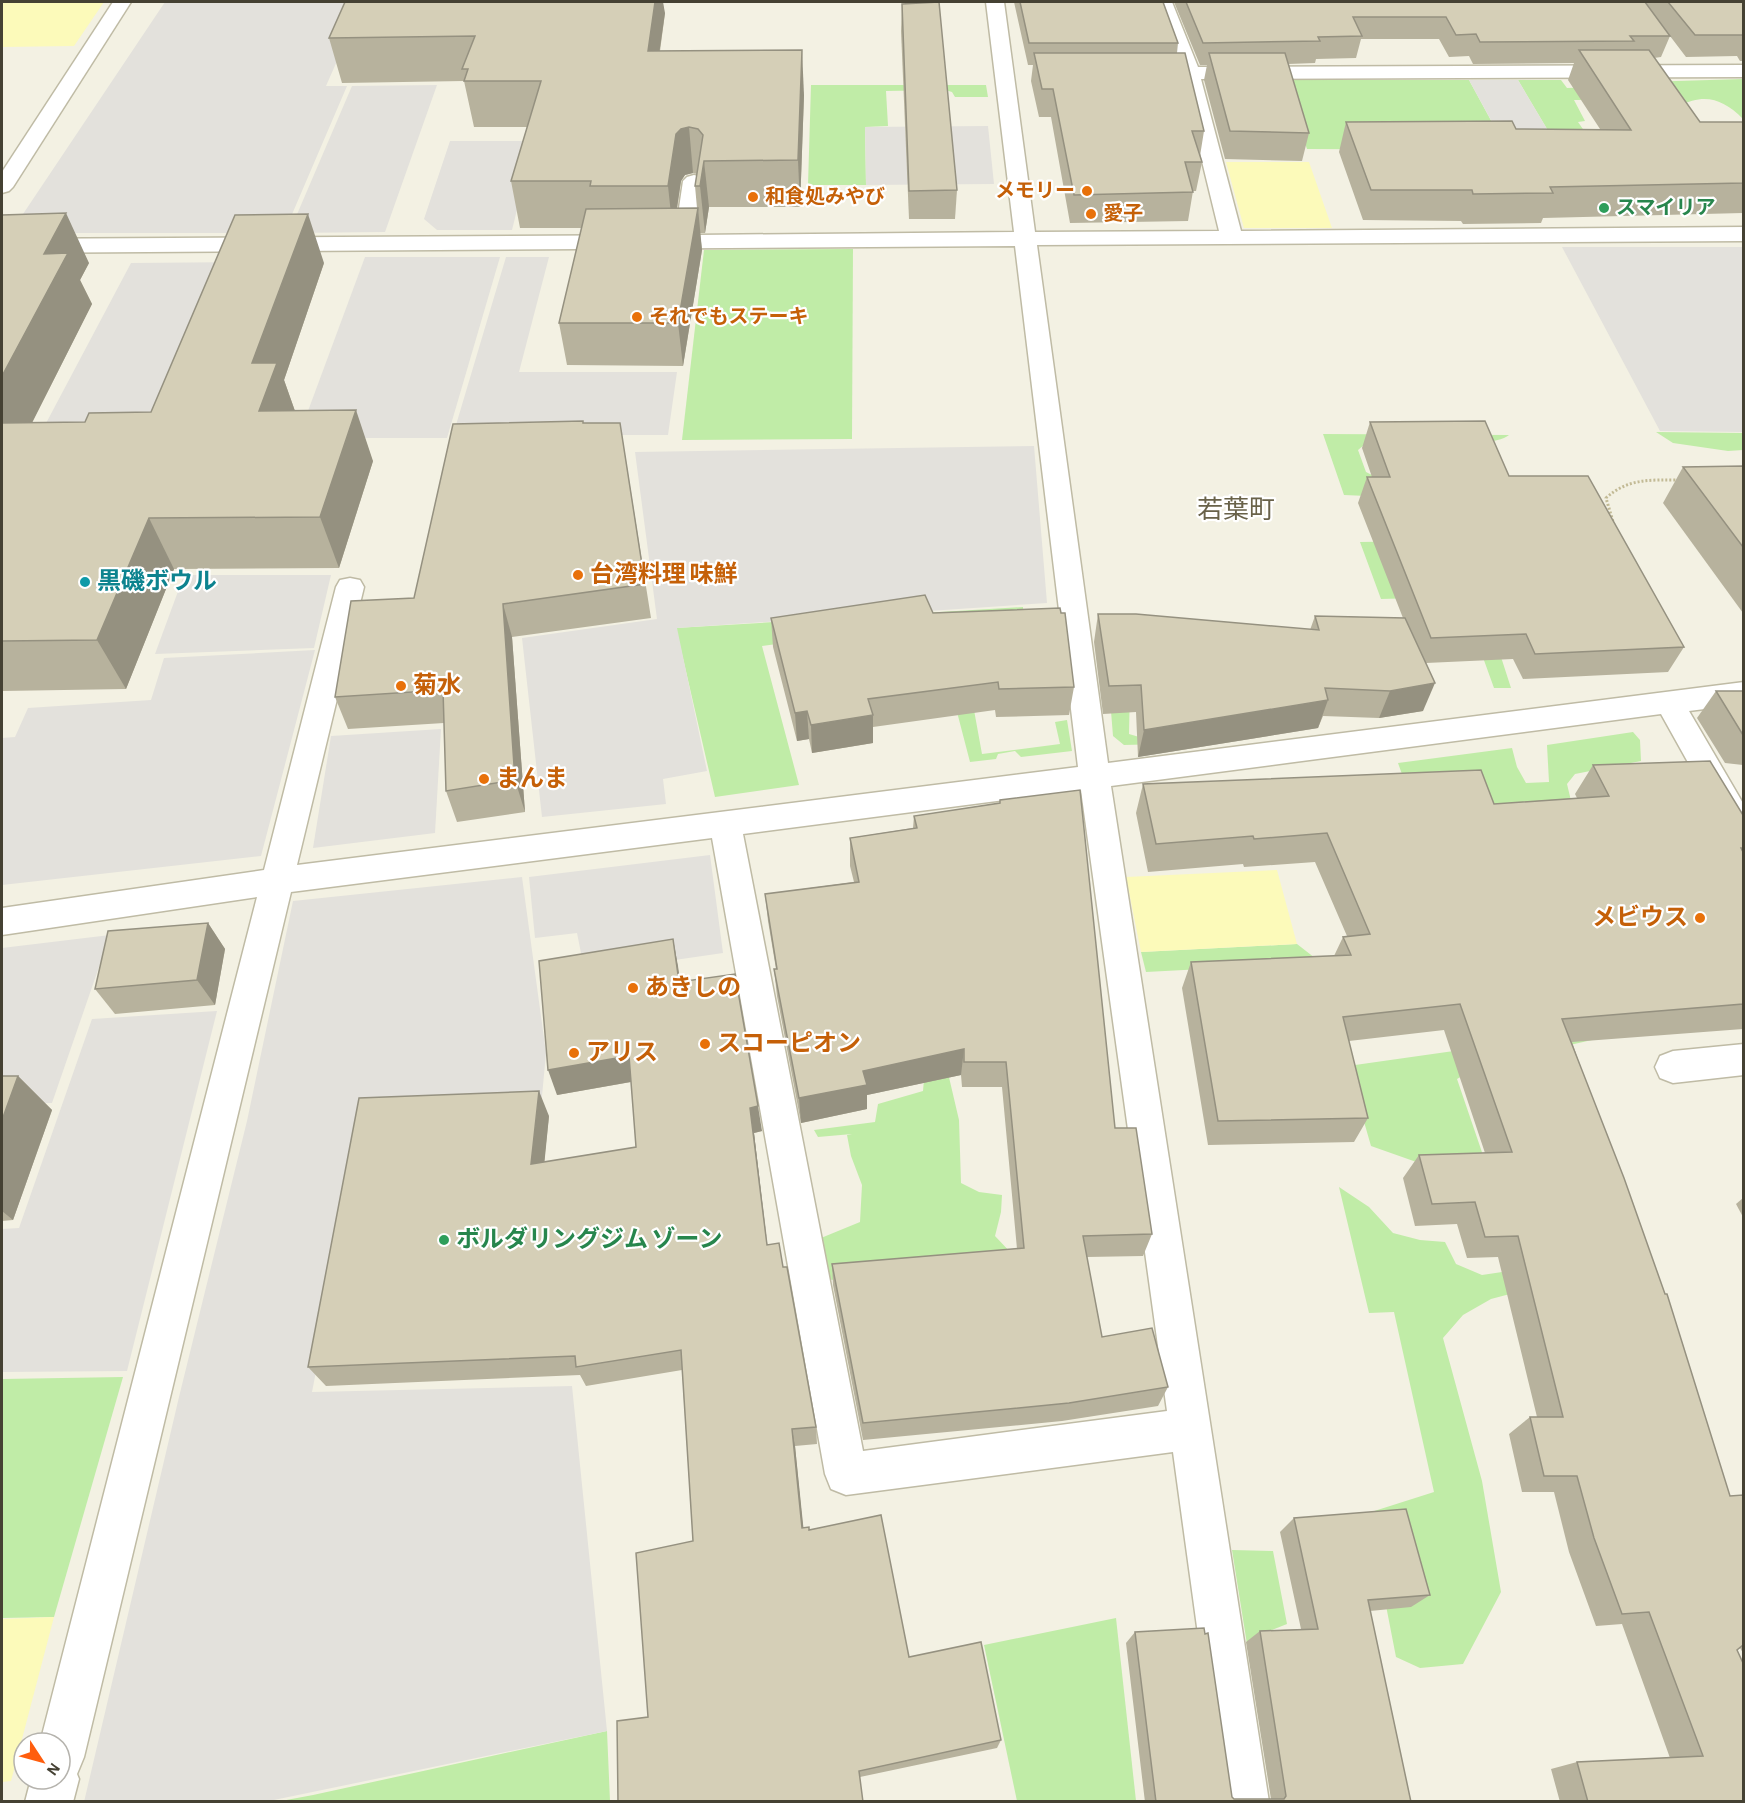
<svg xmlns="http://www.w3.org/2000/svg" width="1745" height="1803" viewBox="0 0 1745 1803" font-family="'Alegreya Sans','Noto Sans JP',sans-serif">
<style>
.green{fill:#c0eca7}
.sand{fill:#fcfaba}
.parking{fill:#e3e1dc}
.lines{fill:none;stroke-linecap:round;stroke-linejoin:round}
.minor-casing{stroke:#bfbba5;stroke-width:3}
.path{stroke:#c2ba95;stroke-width:3;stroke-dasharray:2 2;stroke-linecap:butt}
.minor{fill:#fff;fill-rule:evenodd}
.wall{fill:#b7b29d;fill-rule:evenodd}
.shaded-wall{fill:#959180}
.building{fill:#d5cfb7;stroke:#959180;stroke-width:1.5}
.food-dot{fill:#e8710a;stroke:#fff;stroke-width:2}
.leisure-dot{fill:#2e9e5b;stroke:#fff;stroke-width:2}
.culture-dot{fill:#0f9aa8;stroke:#fff;stroke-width:2}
.labels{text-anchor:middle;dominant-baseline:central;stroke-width:4.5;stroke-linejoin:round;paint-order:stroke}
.far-food-label{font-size:20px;font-weight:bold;fill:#c56008;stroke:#fff;text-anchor:start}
.far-leisure-label{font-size:20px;font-weight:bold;fill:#27864d;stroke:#fff;text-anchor:start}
.food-label{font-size:24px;font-weight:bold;fill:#c56008;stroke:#fff;text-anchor:start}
.culture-label{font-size:24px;font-weight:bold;fill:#0d838f;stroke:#fff;text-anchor:start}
.leisure-label{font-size:24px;font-weight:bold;fill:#27864d;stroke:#fff;text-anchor:start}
.neighbourhood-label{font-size:26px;fill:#696249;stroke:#fff}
</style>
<rect width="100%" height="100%" fill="#f3f1e3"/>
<g class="green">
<path d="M1743,79v40c-20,-20 -38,-26 -64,-13l-36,-24z"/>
<path d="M1284,80h185l38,70 -200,-1z"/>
<path d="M1518,80h43l6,8 31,-1 12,13h-36l11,21 -7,1 7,10 -35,2z"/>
<path d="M811,85h175l2,12h-33l-3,-5 -7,-2 -59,1 2,35 -23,1 1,58h-58z"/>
<path d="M853,249l-1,190 -170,1 22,-190z"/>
<path d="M1656,432l87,1v17l-15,1 -55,-8z"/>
<path d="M1323,434l186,1c-17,15 -117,9 -145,10l-6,5 8,22 14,7 -13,17 -23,-1z"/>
<path d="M1482,540l10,89 19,59h-17l-31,-86 -10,-5 -72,2 -21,-57z"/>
<path d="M1023,607l1,17 -173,10 -89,12 37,139 -84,12 -39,-169z"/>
<path d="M1108,674l22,12 -1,48 34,10 -39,1 -11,-9z"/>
<path d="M974,710l8,44 78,-10 -5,-22 12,-2 5,31 -51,6 -6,-6 -17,3 -2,5 -26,3 -13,-50z"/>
<path d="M1633,732l7,8 1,21 -66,13 -8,10 6,25 28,229 -120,27 -24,14 29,85h-64l-51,-18 -23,-80 183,-26 -123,-249 -10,-28 114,-15 5,19 9,16 23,-1 -2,-37z"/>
<path d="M1297,944l18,14 -74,9 -95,5 -5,-20z"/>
<path d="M948,1073l11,47 2,63 18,9 23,3 -1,17 -6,24 34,36 -203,8 -5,-42 39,-16 2,-37 -11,-29 -4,-21 5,-1 -34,3 -4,-7 61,-8 3,-18 45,-13 1,-12z"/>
<path d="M1339,1187l30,20 24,26 27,7 25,2 11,22 26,11 67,-10 3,18 -61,16 -28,16 -20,23 39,143 19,111 -38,72 -43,4 -24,-11 -28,-144 66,-21 -40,-180 -25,1z"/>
<path d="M123,1377l-69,240 -52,1v-239z"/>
<path d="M1232,1550l41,1 14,73 -20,8 5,169z"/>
<path d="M1116,1618l20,183h-119l-33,-156z"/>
<path d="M607,1731l3,70h-329l32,-6z"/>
</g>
<g class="sand">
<path d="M2,2h102l-30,44 -72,1z"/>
<path d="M1226,162h83l23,66h-88z"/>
<path d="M1277,870l20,74 -156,8 -15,-75z"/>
<path d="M54,1617l-43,164 -9,1v-163z"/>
</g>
<g class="parking">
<path d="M165,2h198l-37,84h21l-63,147h-251l-10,-19z"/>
<path d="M1469,80h49l32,54 -34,32z"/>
<path d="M437,85l-52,147 -96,1 63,-147z"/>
<path d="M988,126l6,58 -128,1 -1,-58z"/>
<path d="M450,141h84l-22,89h-75l-13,-11z"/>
<path d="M1562,247h181v185l-83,-1z"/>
<path d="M365,257h135l-53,181h-149z"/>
<path d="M506,257h43l-30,115h158l-9,63h-215z"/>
<path d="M247,262l-81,181 -131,1 96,-181z"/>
<path d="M1034,446l13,157 -370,25 30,143 -44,8 3,25 -124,13 -20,-179 135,-19 -22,-167z"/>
<path d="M184,575h147l-17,73 -159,6z"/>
<path d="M315,650l-54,206 -259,29v-147l13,-1 13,-29 123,-8 13,-42z"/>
<path d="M441,729l-6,104 -122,15 18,-112z"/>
<path d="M710,855l13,98 -138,20 -8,-40 -42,5 -6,-61z"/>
<path d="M522,877l24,176 -5,54 -175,9 -54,276 260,-6 35,345 -338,70 -185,1 95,-405 68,-276 46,-220z"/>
<path d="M110,935l-58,168 -50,1v-156z"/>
<path d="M217,1011l-90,360 -125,1v-143l17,-1 73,-209z"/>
</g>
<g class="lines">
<g class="minor-casing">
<g id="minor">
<path d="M113,2h18l-118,185 -4,4 -7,2v-21z"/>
<path d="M986,2h18l31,230 184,-1 -37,-152 -44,-2 -3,-4 3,-4 40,-2 -24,-65h18l26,65 546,-2v12l-543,2 40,152 503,-4v14l-707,4 71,518 636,-81v22l-55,7 55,94v41l-11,-3 -72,-129 -550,72 158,1016h-48l-48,-350 -327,43 -15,-6 -6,-15 -113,-636 -421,54 -207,865 -7,17 2,5 -6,23h-48l6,-23h29v-36h-20l217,-846 -255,38v-27l262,-38 72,-283 4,-7 10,-2 10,2 4,7 -67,278 781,-98 -63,-521 -1013,7v-14l673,-4 8,-54 4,-4 7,-2 7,2 4,4 -8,54 317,-3zM1081,790l86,621 -304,40 -120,-617z"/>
<path d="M1744,1044v31l-71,8 -13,-5 -5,-11 5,-11 13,-5z"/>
</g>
</g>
<path class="path" d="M1614,525l-8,-27c22,-20 45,-18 73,-18"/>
<use href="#minor" class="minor"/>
</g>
<g class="wall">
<path d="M1014,2h149l15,41 -1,10 27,78 -4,25 2,6 -6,29h-3l-5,30 -118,2 -19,-106h-12l-8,-36 2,-16h-5z"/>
<path d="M1174,2h569v59h-3l-3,-5 -51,1 -16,-21 -9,21 -7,1 46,64h43v91l-200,5 -2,5 -78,1 -2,-3 -98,-1 -24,-68 7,-30 170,7h84l-32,-49 6,-17 -101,1 -4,-8 -20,1 -10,-18h-78l-5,19 -40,1 -1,4 -27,1 21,69 -7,28 -77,-2 -21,-79 3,-15h-7z"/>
<path d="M902,4l55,186 -2,29h-46l-8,-188z"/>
<path d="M665,13l-5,38 144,44 -4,112h-91l-4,26h-5l2,17 -19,116 -116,-1 -8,-42 23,-95h-62l-9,-47 16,-54h-53l-10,-46 -122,2 -13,-45zM693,173l4,1 -2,12 2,22 -20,1 4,-28 4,-6z"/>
<path d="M2,215l87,48 -9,17 12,24 -60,119 53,-1 66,-10 173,-149 -40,117 11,31 78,50 -34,107 -165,1 -48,120 -124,2z"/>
<path d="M1370,422l139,54 175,171 -16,25 -145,7 -10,-20 -87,4 -3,48 -44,7 -56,-2 -5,12 -180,29 -2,-45 -33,2 -9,-72 4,-28 212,16 5,-14 88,2 -45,-115 9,-26h5l-10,-29z"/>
<path d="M584,423h36l31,195 -139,19 13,175 -68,10 -11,-31 -2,-68 -96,6 -13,-32 79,-99z"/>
<path d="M1743,466v147l-80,-110 20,-36z"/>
<path d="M933,613l141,74 -5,28 -73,2 -1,-7 -122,17v16l-61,10 -3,-14 -12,2 -24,-94 -2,-29z"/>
<path d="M1716,691h27v74l-18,-2 -28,-45z"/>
<path d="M1593,765l150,50v214l-171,13 158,454 13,-1v158l-3,-5 -3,2 6,152h-183l-9,-33 26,-7 93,-4 -48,-134 -26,2 -27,-74 -15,-60h-32l-13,-58 21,-17h7l-39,-160 -31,1 -10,-34 -42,2 -12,-48 16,-23 66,-2 -41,-123 -95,11 19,77 -14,24 -146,3 -26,-157 9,-26 143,-6 9,-19 4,-1 -32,-74 -71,5 -1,-3 -95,8 -12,-59 7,-29 351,20 83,-6 -2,-4z"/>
<path d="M1000,800l152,434 -9,22 -56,1 15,80 66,50 -10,19 -96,15 -199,19 -30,-155 -1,-21 185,-15 -15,-162h-40l-1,-12 -94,20v14l-66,14 -24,-127 -3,-27h2l-8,-48 -3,-27 89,-12 -4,-16v-28l63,-10 1,-12 86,-13z"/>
<path d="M208,923l17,26 -10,56 -100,9 -20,-25z"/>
<path d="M673,939l7,43 82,149 -8,2 13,112 16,22 33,160 1,17 -22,2 8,82 6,2 100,127 92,83 -4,8 -137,29 -212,-60 45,-176 -11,-171 -96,16 -6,-11 -254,11 -18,-19 241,-251 -5,46 92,-15 -5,-65 -74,13z"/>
<path d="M2,1076h16l34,34 -39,110 -11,1z"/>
<path d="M1743,1198v19l-7,-13z"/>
<path d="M1294,1518l136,77 -19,12 -41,4 41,191h-266l-19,-159 9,-11 97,165 2,2h37l-25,-157 14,-11 41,-2 -21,-97z"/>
</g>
<g class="shaded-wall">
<path d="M650,2h13l2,11 -12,83 -5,-45z"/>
<path d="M802,50l2,45 -4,112 -2,-47z"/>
<path d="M689,127l4,46 -8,2 -4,6 -8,52 -5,-47 8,-52 5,-5z"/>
<path d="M704,161l5,46 -4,26 -5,-47z"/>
<path d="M698,208l4,42 -19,116 -5,-43z"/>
<path d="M66,213l23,50 -9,17 12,24 -86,170 -4,-7v-91l42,-122z"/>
<path d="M308,214l16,49 -40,117 12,34 -37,-3 -7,-48z"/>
<path d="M356,410l17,51 -34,107 -19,-51z"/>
<path d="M149,518l25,51 -48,120 -29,-49z"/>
<path d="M503,604l9,33 13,175 -10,-32z"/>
<path d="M1435,683l-12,28 -44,7 11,-27z"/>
<path d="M1328,700l-10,28 -180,29 6,-27z"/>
<path d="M807,711l2,28 -12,2 -2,-28z"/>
<path d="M873,715v28l-61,10 -1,-28z"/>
<path d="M208,923l17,26 -10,56 -18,-25z"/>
<path d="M673,939l5,27 6,43 -5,-27z"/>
<path d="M964,1049l-3,26 -94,20v14l-66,14 -2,-25 64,-27z"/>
<path d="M629,1056l7,25 -79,14 -9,-25z"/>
<path d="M18,1076l34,34 -39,110 -11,-9v-91z"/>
<path d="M539,1091l10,25 -7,71 -11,-23z"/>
<path d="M758,1106l4,25 -8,2 16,134 -20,-159z"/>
<path d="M792,1429l3,17 10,97 -3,-15z"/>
</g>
<g class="building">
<path d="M345,2h310l-7,49 154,-1 -4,110 -94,1 -4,25h-5l8,-51 -5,-6 -9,-2 -8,2 -5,5 -8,52h-78l1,-5h-80l30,-100h-77l4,-12h-6l13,-33 -146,2z"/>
<path d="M939,2l18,188 -48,1 -7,-187z"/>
<path d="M1020,2h143l15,41h-149z"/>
<path d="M1186,2h459l25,34h-40l4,5 -154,1 -4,-8 -20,1 -10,-18h-93l9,19 -44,1 2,4 -117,2z"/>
<path d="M1668,2h75v33h-48z"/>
<path d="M1579,50h70l51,72h43v61l-193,4 3,6 -80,1 -1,-4h-101l-25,-68 166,-1 4,8 115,1z"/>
<path d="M1034,53h151l19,78h-12l10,31h-17l8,30 -119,3 -21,-106h-11z"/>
<path d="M1209,53h76l24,80 -79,-2z"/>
<path d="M698,208l-20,115h-119l27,-114z"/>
<path d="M66,213l-22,41 24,-1 -66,123v-161z"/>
<path d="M308,214l-56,149h25l-18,48 97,-1 -36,107 -171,1 -52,122 -95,1v-218l83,-1 4,-9 62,-1 84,-197z"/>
<path d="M583,421v2h37l25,161 -142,20 12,176 -69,11 -3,-101 -108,7 16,-96 63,-3 39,-174z"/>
<path d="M1485,421l24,55h79l96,171 -149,7 -9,-20 -95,4 -64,-161h23l-20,-55z"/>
<path d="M1743,466v81l-60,-80z"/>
<path d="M925,595l8,18 127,-5 1,5h4l9,74 -75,2 -1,-7 -130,17 5,16 -62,10 -4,-14 -12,2 -24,-95z"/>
<path d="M1098,614h38l183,16 -4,-14 90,2 30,65 -45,8 -65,-3 3,12 -184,30 -3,-45 -32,1z"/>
<path d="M1716,691h27v44z"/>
<path d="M1710,761l33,54v33h-2l2,4v152l-181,15 62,159 41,116h2l63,202 13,-1v150l-6,5 6,13v139h-155l-11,-40 126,-6 -54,-144 -27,2 -28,-76 -17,-62h-33l-14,-59h33l-45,-181 -33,1 -10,-35 -43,2 -13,-49 93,-3 -52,-148 -117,13 25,101 -150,3 -27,-159 160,-7 -8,-18 27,-3 -43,-101 -73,6 -1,-3 -97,8 -13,-60 338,-14 13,34 115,-8 -16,-31z"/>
<path d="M1080,790l35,338h21l16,106 -69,2 19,101 50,-9 16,59 -99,16 -206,20 -31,-159 192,-16 -18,-186h-42v-13l-101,22 4,14 -68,13 -25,-129h3l-12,-75 94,-12 -9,-44 67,-10 -3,-12 86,-13v-3z"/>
<path d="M208,923l-11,57 -102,9 13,-58z"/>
<path d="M673,939l6,43 56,-8 23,132 -8,2 17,137 12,-2 4,24h4l29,160 -24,2 10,99 7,-1v3l72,-15 28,142 72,-15 20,98 -142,31 4,31h-245l-1,-81 31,-4 -12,-164 57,-12 -12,-191 -105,17 -1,-11 -267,11 51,-269 180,-7 -8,73 105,-17 -7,-91 -81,14 -9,-109z"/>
<path d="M2,1076h16l-16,44z"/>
<path d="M1406,1509l24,86 -62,5 43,202h-255l-21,-170 69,-4 1,6 3,-1 24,164 2,2h50l2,-3 -26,-165 58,-2 -24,-111z"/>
</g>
<g class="food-dot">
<circle cx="1087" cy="191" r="6"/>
<circle cx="753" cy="197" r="6"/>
<circle cx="1091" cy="214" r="6"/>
<circle cx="637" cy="317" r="6"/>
<circle cx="578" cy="575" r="6"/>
<circle cx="401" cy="686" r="6"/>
<circle cx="484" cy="779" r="6"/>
<circle cx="1700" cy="918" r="6"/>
<circle cx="633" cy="988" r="6"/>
<circle cx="705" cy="1044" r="6"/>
<circle cx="574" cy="1053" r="6"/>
</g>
<g class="leisure-dot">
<circle cx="1604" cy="208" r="6"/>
<circle cx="444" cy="1240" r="6"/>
</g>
<circle class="culture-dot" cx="85" cy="582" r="6"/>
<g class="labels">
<g class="far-food-label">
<text x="1075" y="191" text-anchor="end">メモリー</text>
<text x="765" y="197">和食処みやび</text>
<text x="1103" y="214">愛子</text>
<text x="649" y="317">それでもステーキ</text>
</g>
<g class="far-leisure-label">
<text x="1616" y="208">スマイリア</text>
</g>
<g class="food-label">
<text x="590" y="575">台湾料理 味鮮</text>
<text x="413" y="686">菊水</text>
<text x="496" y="779">まんま</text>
<text x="1688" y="918" text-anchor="end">メビウス</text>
<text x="645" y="988">あきしの</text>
<text x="717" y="1044">スコーピオン</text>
<text x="586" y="1053">アリス</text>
</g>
<g class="culture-label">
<text x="97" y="582">黒磯ボウル</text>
</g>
<g class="leisure-label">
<text x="456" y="1240">ボルダリングジム ゾーン</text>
</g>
<g class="neighbourhood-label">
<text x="1236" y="510">若葉町</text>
</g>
</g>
<rect width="1745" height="1803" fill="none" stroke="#454133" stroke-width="6"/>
<g transform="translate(42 1761) rotate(126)"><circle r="28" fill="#ffffff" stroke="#b5b3ad" stroke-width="1.5"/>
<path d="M0-4.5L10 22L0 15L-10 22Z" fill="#ff5e0e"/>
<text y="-9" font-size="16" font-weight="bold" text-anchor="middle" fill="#454133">N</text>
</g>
</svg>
